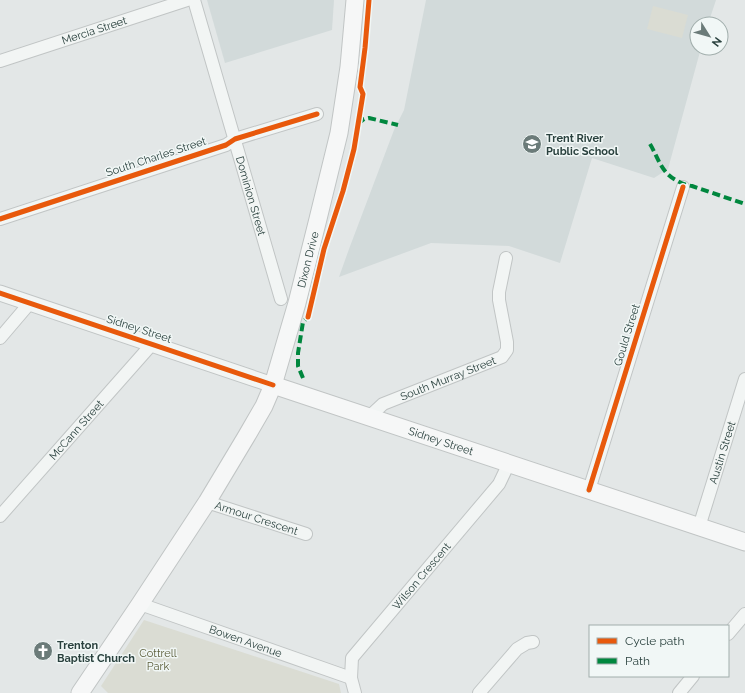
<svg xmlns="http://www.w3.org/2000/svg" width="745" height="693" viewBox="0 0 745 693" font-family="Raleway,sans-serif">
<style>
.built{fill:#d2dada}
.green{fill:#dadcd3}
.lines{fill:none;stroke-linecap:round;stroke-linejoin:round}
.minor-casing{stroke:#c1c5c5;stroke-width:14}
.tertiary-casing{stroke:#c1c5c5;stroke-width:17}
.secondary-casing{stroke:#c1c5c5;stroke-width:19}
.minor{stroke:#f2f5f4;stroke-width:12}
.tertiary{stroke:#f2f5f4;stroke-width:15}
.secondary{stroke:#f6f7f7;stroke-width:17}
.quiet{stroke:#00873e;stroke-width:4;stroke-dasharray:8 4;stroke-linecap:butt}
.cycleway-casing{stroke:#f1f7f6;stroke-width:8}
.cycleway{stroke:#e8590c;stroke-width:5}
.labels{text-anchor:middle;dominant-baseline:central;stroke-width:3;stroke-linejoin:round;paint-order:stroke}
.street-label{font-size:11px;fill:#2a413e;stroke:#f1f7f6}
.poi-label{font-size:11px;font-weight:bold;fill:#2a413e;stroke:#f1f7f6;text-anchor:start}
.park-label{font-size:11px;fill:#5a5c38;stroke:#f1f7f6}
</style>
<rect width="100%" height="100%" fill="#e3e7e7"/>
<g class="built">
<path d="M207,0h127l-2,30 -107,33z"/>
<path d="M426,0h290l-8,24h-11v24h4l-33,121 -14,9 -62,-20 -32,105 -51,-17 -78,-3 -92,34 10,-28 45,-119 10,-20z"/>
</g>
<g class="green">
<path d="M653,6l35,9 -6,23 -35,-9z"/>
<path d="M144,620l195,64 2,9h-233l-7,-7z"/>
</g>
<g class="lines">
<g class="minor-casing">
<g id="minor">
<path id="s1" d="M194,0l87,299"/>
<path id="s2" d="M0,61l187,-61"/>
<path d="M0,219l226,-74 9,-6 82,-25"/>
<path d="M0,338l29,-34"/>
<path id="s3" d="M369,417l14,-13 119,-47 5,-7v-8l-8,-42v-8l7,-34"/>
<path d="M589,490l94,-303"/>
<path id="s4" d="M207,502l99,32"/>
<path id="s5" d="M0,516l152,-172"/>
<path id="s6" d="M699,527l46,-148"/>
<path id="s7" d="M140,604l211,74"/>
<path d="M728,634l17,-20"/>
<path id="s8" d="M355,693l-4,-15 1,-20 147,-174 10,-21"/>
<path d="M479,693l38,-44 10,-6 6,-1"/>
<path d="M679,693l14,-17"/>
</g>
</g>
<g class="tertiary-casing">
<path id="tertiary" d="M0,293l273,92"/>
</g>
<g class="secondary-casing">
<g id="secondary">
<path id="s9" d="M273,385l472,157"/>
<path id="s10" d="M80,693l60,-89 67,-102 39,-65 18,-31 9,-21 24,-82 21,-84 21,-86 10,-66 6,-67"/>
</g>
</g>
<use href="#minor" class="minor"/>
<use href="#tertiary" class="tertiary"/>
<use href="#secondary" class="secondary"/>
<g class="quiet">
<path d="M358,124l6,-5 5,-1 29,7"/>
<path d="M650,144c5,8 9,20 15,27 6,8 19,14 27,15l53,18"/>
<path d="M303,378l-5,-12v-13l5,-31 5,-5 1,-3"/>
</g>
<g class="cycleway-casing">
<g id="cycleway">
<path d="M0,219l226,-74 9,-6 82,-25"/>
<path d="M0,293l273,92"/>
<path d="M308,317l16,-68 19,-58 11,-42 9,-55 -3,-7 5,-39 4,-48"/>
<path d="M589,490l94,-303"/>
</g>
</g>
<use href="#cycleway" class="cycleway"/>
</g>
<defs>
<g id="school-disc" transform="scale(1)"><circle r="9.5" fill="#6b7b79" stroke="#f1f7f6"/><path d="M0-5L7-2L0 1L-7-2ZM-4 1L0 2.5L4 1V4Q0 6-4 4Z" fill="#fff"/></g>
<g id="church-disc" transform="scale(1)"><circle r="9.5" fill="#6b7b79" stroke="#f1f7f6"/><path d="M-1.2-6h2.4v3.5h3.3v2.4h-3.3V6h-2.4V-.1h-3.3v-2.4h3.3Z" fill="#fff"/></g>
</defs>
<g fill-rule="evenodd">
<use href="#school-disc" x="532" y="144"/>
<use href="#church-disc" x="43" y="651"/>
</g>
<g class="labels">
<g class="street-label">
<text stroke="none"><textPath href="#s2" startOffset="99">Mercia Street</textPath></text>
<text transform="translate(156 157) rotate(-18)">South Charles Street</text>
<text stroke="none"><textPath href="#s1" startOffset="204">Dominion Street</textPath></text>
<text stroke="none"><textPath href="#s10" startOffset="494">Dixon Drive</textPath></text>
<text transform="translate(139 329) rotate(18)">Sidney Street</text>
<text transform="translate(627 335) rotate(-73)">Gould Street</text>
<text stroke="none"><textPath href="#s3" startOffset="89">South Murray Street</textPath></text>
<text stroke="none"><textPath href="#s5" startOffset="115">McCann Street</textPath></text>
<text stroke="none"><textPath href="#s9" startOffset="177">Sidney Street</textPath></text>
<text stroke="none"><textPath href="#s6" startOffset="78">Austin Street</textPath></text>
<text stroke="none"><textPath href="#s4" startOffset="52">Armour Crescent</textPath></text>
<text stroke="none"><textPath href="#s8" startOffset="143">Wilson Crescent</textPath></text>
<text stroke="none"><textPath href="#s7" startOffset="112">Bowen Avenue</textPath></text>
</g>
<g class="poi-label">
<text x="546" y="138">Trent River<tspan x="546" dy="13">Public School</tspan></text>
<text x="57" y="645">Trenton<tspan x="57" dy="13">Baptist Church</tspan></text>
</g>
<g class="park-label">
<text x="158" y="653">Cottrell<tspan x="158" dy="13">Park</tspan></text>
</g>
</g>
<rect x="589" y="625" width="140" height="52" fill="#f1f7f6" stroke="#a1aeac"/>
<rect x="597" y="638" width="20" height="6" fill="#e8590c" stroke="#a1aeac"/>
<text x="625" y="645" font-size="12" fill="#2a413e">Cycle path</text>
<rect x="597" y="658" width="20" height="6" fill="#00873e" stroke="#a1aeac"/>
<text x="625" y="665" font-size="12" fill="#2a413e">Path</text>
<g transform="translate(709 36) rotate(127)"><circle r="19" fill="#f1f7f6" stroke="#a1aeac"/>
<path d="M0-3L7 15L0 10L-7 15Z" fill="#6b7b79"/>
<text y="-6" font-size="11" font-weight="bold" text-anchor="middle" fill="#2a413e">N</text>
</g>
</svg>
